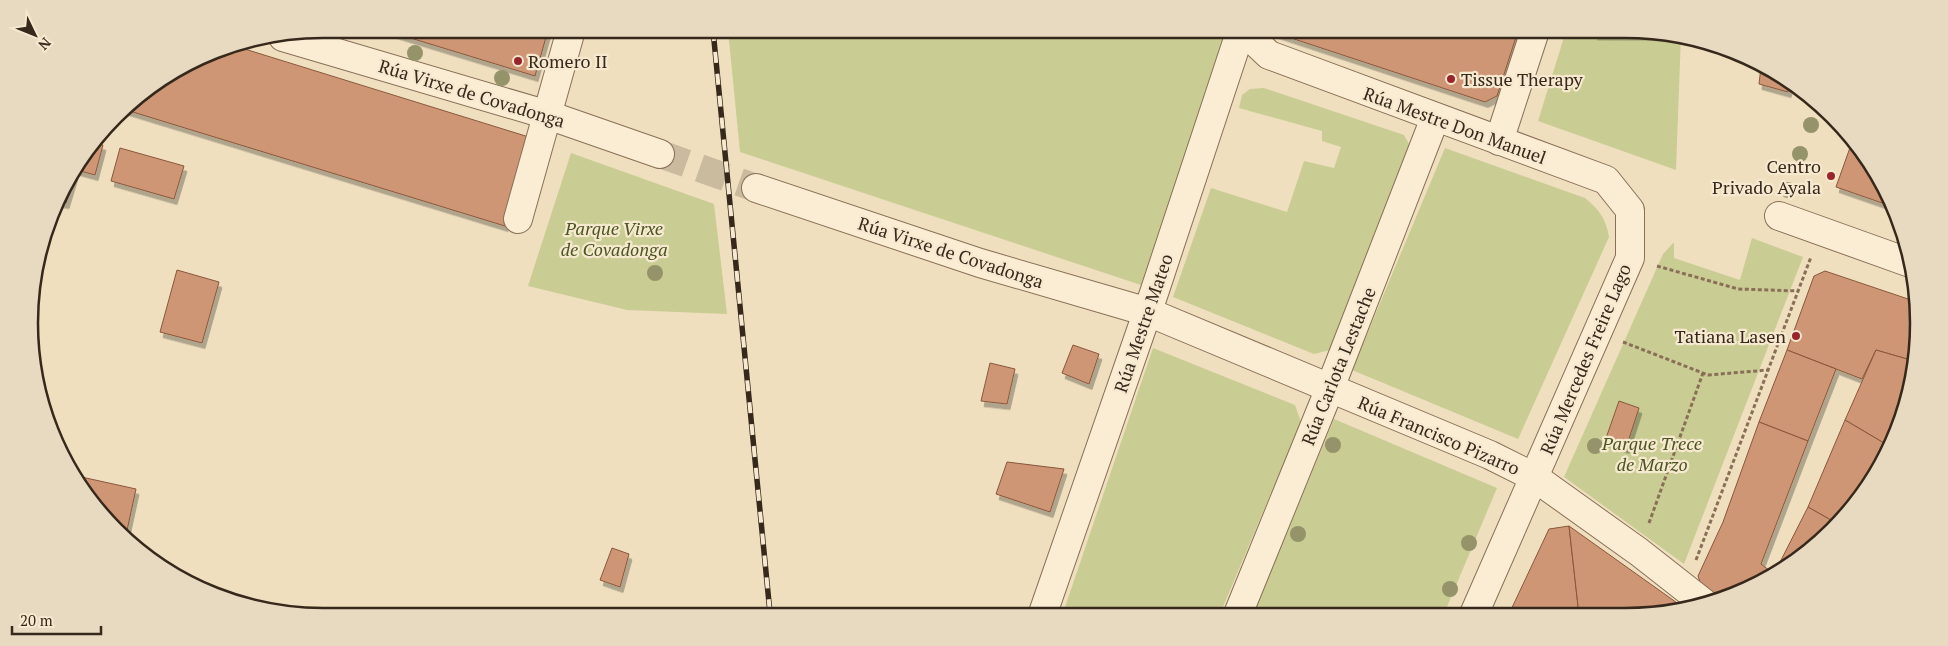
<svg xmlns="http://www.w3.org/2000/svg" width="1948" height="646" viewBox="0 0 1948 646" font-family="'PT Serif',serif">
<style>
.green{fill:#c9cd93}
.building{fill:#cf9674;stroke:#88573c;filter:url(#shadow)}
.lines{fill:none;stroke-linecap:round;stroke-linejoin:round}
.minor-tunnel{stroke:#caba9e;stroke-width:28;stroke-dasharray:28 14;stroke-linecap:butt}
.minor-casing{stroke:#896f57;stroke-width:30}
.path{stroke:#896f57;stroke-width:3;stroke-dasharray:4 2.5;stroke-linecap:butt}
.minor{stroke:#faedd3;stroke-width:28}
.rail-casing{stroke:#37281c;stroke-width:5.5}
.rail{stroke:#f6e9cf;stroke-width:4;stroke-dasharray:11;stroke-linecap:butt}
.tree{fill:#949369}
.poi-dot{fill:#99252b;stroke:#f6e9cf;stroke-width:2}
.labels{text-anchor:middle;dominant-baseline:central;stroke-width:4.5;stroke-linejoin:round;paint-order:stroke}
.poi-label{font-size:18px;fill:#37281c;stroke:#f6e9cf;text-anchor:start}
.street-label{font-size:18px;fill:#37281c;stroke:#f6e9cf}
.park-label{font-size:18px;font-style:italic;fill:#4a5522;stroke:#f6e9cf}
.rim{fill:none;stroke:#37281c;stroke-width:2.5}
</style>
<defs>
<filter id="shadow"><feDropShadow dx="3" dy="5.5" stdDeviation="0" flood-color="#0004"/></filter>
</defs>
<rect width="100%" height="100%" fill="#efdfbf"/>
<g class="green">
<path d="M728,30l493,3 2,9 -82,243 -401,-133z"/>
<path d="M1565,34l116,1 -5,135 -138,-49z"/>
<path d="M1264,88l140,47 9,16 -83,199 -16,4 -141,-57 38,-109 76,24 17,-51 30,7 7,-21 -19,-6v-10l-83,-23 3,-13 8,-6z"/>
<path d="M1445,148l140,50c15,13 20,19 24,39l-91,202 -166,-69z"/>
<path d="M571,153l143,51 13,110 -100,-4 -99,-24z"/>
<path d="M1752,238l51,19 -119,307 -120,-87 99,-223 11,-12v16l66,22z"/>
<path d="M1153,348l142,57 6,17 -81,192 -157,-1z"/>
<path d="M1334,419l163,69 -53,126h-191z"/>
</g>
<g class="building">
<path d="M381,29l167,1 -13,46z"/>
<path d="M1276,33l241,1 -20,62 -12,6z"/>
<path d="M1594,34h87v1z"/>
<path d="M235,46l297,92 -27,88 -382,-117 6,-7 82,-51z"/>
<path d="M1761,67l28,12 2,2 -3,11 -29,-8z"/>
<path d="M1852,142l18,18 18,45 -52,-18z"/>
<path d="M97,143l6,2 -8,30 -18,-5z"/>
<path d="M120,148l64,18 -10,33 -63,-18z"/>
<path d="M76,170l-10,33 -10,-1 3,-9z"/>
<path d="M177,270l42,12 -17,61 -42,-11z"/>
<path d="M1825,271l89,30v60l-38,-11 -14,29 -75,-29 27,-74z"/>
<path d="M1073,345l26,9 -10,30 -27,-11z"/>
<path d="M1787,350l49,19 -28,72 -49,-19z"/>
<path d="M1876,350l38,11v20l-25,65 -44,-26z"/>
<path d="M990,363l25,6 -8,35 -26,-3z"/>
<path d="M1619,401l20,7 -13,40 -21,-7z"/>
<path d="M1845,420l44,26 -9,24 -44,53 -28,-16z"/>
<path d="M1759,422l49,19 -47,123 13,10 -19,13 -37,11 -16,-10 -4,-12 25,-54z"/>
<path d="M1007,462l57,7 -14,43 -54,-18z"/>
<path d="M77,476l59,13 -10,46 -37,-33z"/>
<path d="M1808,507l28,16 -17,21 -45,30z"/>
<path d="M1569,526l10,89 -70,-1 40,-85z"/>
<path d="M1569,526l111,79 4,4 -20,6h-85z"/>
<path d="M612,548l17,6 -9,33 -20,-7z"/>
</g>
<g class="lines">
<path class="minor-tunnel" d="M660,154l96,34"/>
<g class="minor-casing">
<g id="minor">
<path d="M1248,33l2,4 19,18 337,125 24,30v48l-156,356"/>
<path d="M283,37l265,78 112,39"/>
<path d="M1499,141l35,-107"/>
<path d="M756,188l224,75 168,49 342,143 44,22 105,75 65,51"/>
<path d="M1779,216l134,48"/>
<path d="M518,219l53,-189"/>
<path d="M1043,613l111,-320 86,-260"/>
<path d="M1238,614l92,-226 105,-270"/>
</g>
</g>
<g class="path">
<path d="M1657,266l81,23 61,2"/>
<path d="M1623,342l85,33 60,-5"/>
<path d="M1649,523l54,-150"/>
<path d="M1696,560l115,-303"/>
</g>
<use href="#minor" class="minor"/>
<g class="rail-casing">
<path id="rail" d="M713,30l57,583"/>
</g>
<use href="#rail" class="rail"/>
</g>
<g class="tree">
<circle cx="415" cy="53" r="8"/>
<circle cx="502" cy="78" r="8"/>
<circle cx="1811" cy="125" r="8"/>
<circle cx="1800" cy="154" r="8"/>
<circle cx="1788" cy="190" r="8"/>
<circle cx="655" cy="273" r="8"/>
<circle cx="1333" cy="445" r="8"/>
<circle cx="1595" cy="446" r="8"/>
<circle cx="1298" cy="534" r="8"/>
<circle cx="1469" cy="543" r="8"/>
<circle cx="1450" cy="589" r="8"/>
</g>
<g class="poi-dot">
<circle cx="518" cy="61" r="5"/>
<circle cx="1451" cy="79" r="5"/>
<circle cx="1831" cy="176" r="5"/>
<circle cx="1796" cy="336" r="5"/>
</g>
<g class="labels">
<g class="poi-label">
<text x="528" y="61">Romero II</text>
<text x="1461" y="79">Tissue Therapy</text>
<text x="1821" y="166" text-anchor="end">Centro<tspan x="1821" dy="21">Privado Ayala</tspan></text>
<text x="1786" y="336" text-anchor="end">Tatiana Lasen</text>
</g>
<g class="street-label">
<text transform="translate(472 93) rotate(17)">Rúa Virxe de Covadonga</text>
<text transform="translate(1455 125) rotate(20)">Rúa Mestre Don Manuel</text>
<text transform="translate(951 252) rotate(18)">Rúa Virxe de Covadonga</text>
<text transform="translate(1143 323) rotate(-71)">Rúa Mestre Mateo</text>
<text transform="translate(1585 359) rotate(-67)">Rúa Mercedes Freire Lago</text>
<text transform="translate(1338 366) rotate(-68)">Rúa Carlota Lestache</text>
<text transform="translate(1439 435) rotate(23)">Rúa Francisco Pizarro</text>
</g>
<g class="park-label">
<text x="614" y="228">Parque Virxe<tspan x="614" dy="21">de Covadonga</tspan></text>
<text x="1652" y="443">Parque Trece<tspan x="1652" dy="21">de Marzo</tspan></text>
</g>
</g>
<path d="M0 0H1948V646H0ZM323 38H1625A285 285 0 0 1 1910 323V323A285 285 0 0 1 1625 608H323A285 285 0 0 1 38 323V323A285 285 0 0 1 323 38Z" fill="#e7dac1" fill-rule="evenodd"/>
<path class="rim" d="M323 38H1625A285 285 0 0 1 1910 323V323A285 285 0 0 1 1625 608H323A285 285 0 0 1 38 323V323A285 285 0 0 1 323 38Z"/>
<g transform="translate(35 35) rotate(133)" stroke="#f6e9cf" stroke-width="4" paint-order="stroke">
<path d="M0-4L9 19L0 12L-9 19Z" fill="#37281c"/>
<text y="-8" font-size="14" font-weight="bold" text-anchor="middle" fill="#37281c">N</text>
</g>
<path d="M12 626v8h89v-8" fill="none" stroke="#37281c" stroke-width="2.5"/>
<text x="20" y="626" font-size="15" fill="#37281c" stroke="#f6e9cf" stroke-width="4" paint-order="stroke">20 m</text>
</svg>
